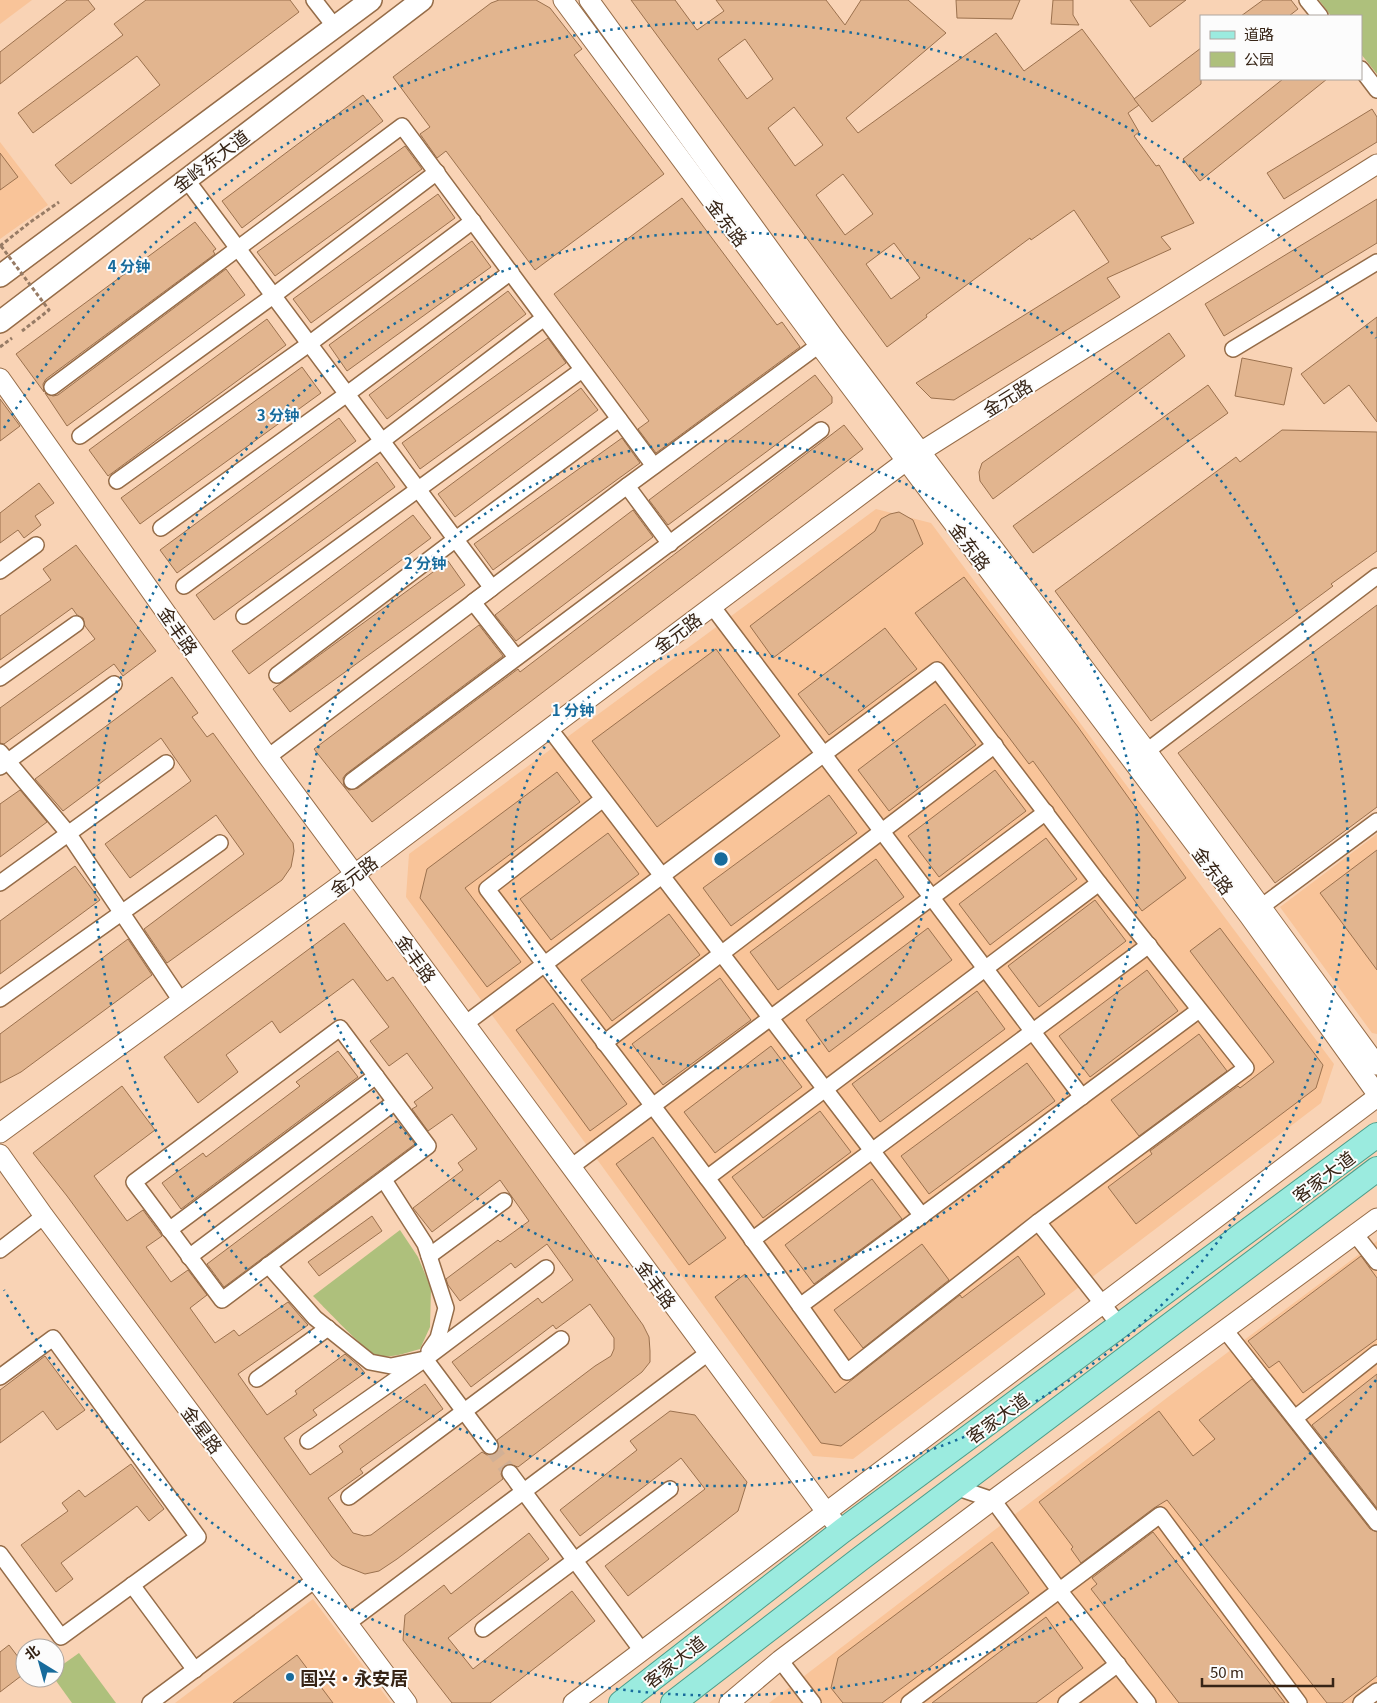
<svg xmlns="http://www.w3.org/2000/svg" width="1377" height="1703" viewBox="0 0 1377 1703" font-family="Georgia,'Noto Sans SC',serif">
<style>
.built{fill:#f9c499}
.green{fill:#aec07c}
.building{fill:#e2b58f;stroke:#9b714e;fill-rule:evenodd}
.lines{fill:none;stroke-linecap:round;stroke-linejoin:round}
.minor-tunnel{stroke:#d2b095;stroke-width:15;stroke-dasharray:15 8;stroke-linecap:butt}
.minor-casing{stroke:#956c48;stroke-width:18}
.tertiary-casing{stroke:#956c48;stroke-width:21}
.secondary-casing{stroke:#956c48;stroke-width:24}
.primary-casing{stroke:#4d9d8a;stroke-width:26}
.path{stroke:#977b65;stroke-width:3;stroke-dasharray:4 2.5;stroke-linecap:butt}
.minor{stroke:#fff;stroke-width:15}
.tertiary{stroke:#fff;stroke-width:19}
.secondary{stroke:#fff;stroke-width:21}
.primary{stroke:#9bebdf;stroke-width:24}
.path-bridge{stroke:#977b65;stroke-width:3;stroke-dasharray:4 2.5;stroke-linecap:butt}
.ring{fill:none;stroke:#176b9c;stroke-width:2.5;stroke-dasharray:2.5 5}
.poi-dot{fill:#176b9c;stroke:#fcfcfc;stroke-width:2}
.labels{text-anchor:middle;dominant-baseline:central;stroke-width:4;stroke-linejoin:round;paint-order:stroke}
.street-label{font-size:18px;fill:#362416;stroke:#fcfcfc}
.poi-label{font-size:18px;font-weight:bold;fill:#362416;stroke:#fcfcfc;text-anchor:start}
.centre{fill:#176b9c;stroke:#fcfcfc;stroke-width:2.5}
.ring-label{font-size:15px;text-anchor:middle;font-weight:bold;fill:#176b9c;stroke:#fcfcfc;stroke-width:4;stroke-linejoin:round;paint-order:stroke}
</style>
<rect width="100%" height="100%" fill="#f9d3b5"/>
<g class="built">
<path d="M0,0h32l-32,24z"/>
<path d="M0,142l48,63 -48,34z"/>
<path d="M876,509l55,14 403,541 -13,39 -468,356 -40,-3 -407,-559 3,-43z"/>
<path d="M1377,834v200l-5,-1 -92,-126z"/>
<path d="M1377,1241v462h-608l399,-306z"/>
<path d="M313,1599l78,104h-216z"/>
</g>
<g class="green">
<path d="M1319,0h58v74l-16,-20v-38h-30z"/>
<path d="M400,1230l18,27 13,31 -1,39 -10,22c-14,4 -27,9 -42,7 -10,-2 -55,-50 -65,-60z"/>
<path d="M79,1653l37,50h-44l-18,-25 1,-8z"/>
</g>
<g class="building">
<path d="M67,0h21l7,9 -95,75v-32z"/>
<path d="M146,0h144l9,12 -228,172 -16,-19 105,-80 -23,-29 -104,77 -15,-20 105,-78 -9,-11z"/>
<path d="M499,0h37l14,8 32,41 -8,6 90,119 -129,96 -89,-119 -9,7 -17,-24 10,-7 -37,-50 98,-74z"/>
<path d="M631,0h44l22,30 27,-19 -8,-11h110l19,25 16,-25h47l38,33 -100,85 12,15 138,-100 28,38 58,-42 57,76 -11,8 11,19 -5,4 22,30 3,-1 35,58 -33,14 10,12 -64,29 13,19 -166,103 -23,-2 -15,-15 193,-121 -35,-52 -43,30 -1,-2 -104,77 1,2 -40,30zM745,39l28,40 -26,20 -29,-40zM794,107l29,38 -28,21 -27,-38zM843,174l30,40 -28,21 -29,-40zM894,243l26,35 -29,21 -25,-35z"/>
<path d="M956,0h64l-8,19 -55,-1z"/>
<path d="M1053,0h20v15l6,10 -28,-1z"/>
<path d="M1130,0h56l-36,27z"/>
<path d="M1263,0h28l7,9 -9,7h-48z"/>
<path d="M1201,48v36l-49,38 -18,-23z"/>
<path d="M1283,79h44l-127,102 -17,-22z"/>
<path d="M363,95l20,26 -141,107 -20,-27z"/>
<path d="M1372,109l5,8v25l-93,57 -17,-26z"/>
<path d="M405,146l17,23 -147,107 -18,-24z"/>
<path d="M0,153l18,24 -18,13z"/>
<path d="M438,194l17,24 -144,105 -18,-24z"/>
<path d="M682,198l95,127 5,-3 18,25 -144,106 -18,-24 11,-8 -95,-127z"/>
<path d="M1377,199v44l-153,93 -19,-32z"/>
<path d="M195,222l21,27 -3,2 2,3 -169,125 -3,5 1,8 -28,-38z"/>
<path d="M472,241l19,26 -144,104 -18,-26z"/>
<path d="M226,269l19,26 -178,131 -22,-33 8,3 5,-1z"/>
<path d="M508,291l18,23 -139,105 -18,-24z"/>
<path d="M1377,317v105l-28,-37 -25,19 -23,-30z"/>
<path d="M267,319l19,26 -178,131 -19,-26z"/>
<path d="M1169,333l16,23 -192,143 -13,-18 -1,-9 3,-9z"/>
<path d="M548,338l18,25 -146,106 -18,-26z"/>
<path d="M1242,358l50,10 -8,37 -49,-9z"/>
<path d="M302,367l19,26 -181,131 -19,-26z"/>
<path d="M815,375l17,22v6l-164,122 -19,-25z"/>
<path d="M1208,385l20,28 -195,140 -20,-27z"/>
<path d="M581,388l17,22 -143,107 -17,-23z"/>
<path d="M0,399l20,27 -20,15z"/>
<path d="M339,418l17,23 -179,132 -17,-23z"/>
<path d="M844,425l19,24 -491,373 -58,-73 165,-124 24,31 -157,118 -3,4 1,8 5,4 9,-2 160,-119 2,3z"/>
<path d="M1282,430l95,2v119l-46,33 2,2 -182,135 -96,-130 181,-134 4,5z"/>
<path d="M622,438l18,25 -147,107 -19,-26z"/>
<path d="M377,462l18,25 -181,133 -18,-25z"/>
<path d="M39,483l15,20 -19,13 6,9 -17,13 -6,-8 -18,13v-30z"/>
<path d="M633,510l20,27 -137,104 -21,-26z"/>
<path d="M899,512l14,8 10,24 -150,114 -23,-32 125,-95 6,-12 9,-5z"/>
<path d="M413,515l18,23 -182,136 -17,-23z"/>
<path d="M76,545l80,106 -33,25 -9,-12 -110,80 -4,-1v-35l95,-69 -10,-13 -2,-8 -6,-3 -5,-7 -72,52v-44l51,-36 -8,-11z"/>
<path d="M448,561l17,24 -175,127 -17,-23z"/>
<path d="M964,577l114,150 108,151 -44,33 -109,-150 -4,3 -114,-151z"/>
<path d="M1377,605v202l-102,76 -97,-130z"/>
<path d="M885,628l32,41 -88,66 -31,-41z"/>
<path d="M716,649l64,87 -123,91 -65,-86z"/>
<path d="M172,677l26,36 -6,4 15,20 6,-4 80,110 1,8 -3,16 -9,13 -115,83 -23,-34 100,-75 -28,-39 -86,63 -25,-34 86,-63 -30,-43 -98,73 -28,-32z"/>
<path d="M945,704l31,41 -87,66 -31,-41z"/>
<path d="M995,770l31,41 -87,66 -31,-41z"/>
<path d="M557,772l23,30 -115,86 56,74 -34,25 -67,-89 7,-29z"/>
<path d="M20,790l27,32 -47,35v-53z"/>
<path d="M829,795l28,38 -126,93 -28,-38z"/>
<path d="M608,833l31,41 -88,66 -31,-41z"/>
<path d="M1046,838l31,41 -87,66 -31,-41z"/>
<path d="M1377,850v120l-57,-77z"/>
<path d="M876,859l28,38 -126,93 -28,-38z"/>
<path d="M75,866l25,34 -100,74v-53z"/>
<path d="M1095,900l31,41 -87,66 -31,-41z"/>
<path d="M669,914l31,41 -88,66 -31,-41z"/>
<path d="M344,923l43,58 6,-4 250,348 6,12 1,14v11l-8,10 -124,95 -9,-3 -5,2 -3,8 2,5 -106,80 -18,12 -14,3 -23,-9 -10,-8 -265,-361 -34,-43 89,-67 33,44 -61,46 33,45 16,-11 17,23 2,3 -16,11 25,35 17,-12 19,25 -17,13 25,35 19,-13 5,6 49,-34 20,23 -70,49 29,41 30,-21 -2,-3 50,-37 14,12 6,7 -52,37 4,5 -33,23 26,37 33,-23 -4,-6 86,-62 18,25 -83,60 3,4 -35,25 25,35 11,3 7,-1 111,-83 5,3 8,-1 4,-5 -2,-9 98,-74 16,-10 3,-7v-11l-24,-34 -34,25 -3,-4 -82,62 -19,-25 86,-64 4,5 31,-23 -26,-36 -32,24 -4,-5 -51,38 -12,-16 -2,-6 52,-39 2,2 29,-21 -29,-41 -68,52 -19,-24 50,-38 -5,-7 19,-14 -25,-35 -24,17 -16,-22 5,-3 -3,-4 19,-14 -26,-35 -18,13 -19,-25 19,-14 -36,-48 -73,54 -8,-12 -46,34 12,17 -40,31 -34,-46z"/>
<path d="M928,928l24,32 -123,92 -23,-32z"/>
<path d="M1220,928l103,137 -7,23 -180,136 -28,-37 44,-33 -2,-3 88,-65 2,2 34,-26 -84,-111z"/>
<path d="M128,939l24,36 -131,97 -21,11v-49z"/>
<path d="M1147,970l31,41 -88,66 -31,-41z"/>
<path d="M720,978l31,42 -88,65 -31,-41z"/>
<path d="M977,991l28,38 -125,93 -28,-38z"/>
<path d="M553,1003l74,101 -37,27 -74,-101z"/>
<path d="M1199,1034l28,37 -88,65 -28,-36z"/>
<path d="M771,1046l31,41 -87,66 -31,-41z"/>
<path d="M338,1051l20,26 -177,132 -19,-26 41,-30 3,4 94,-71 -4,-4z"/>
<path d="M1027,1063l28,38 -126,93 -28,-38z"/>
<path d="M820,1111l31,41 -88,66 -31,-41z"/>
<path d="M397,1121l18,23 -191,143 -17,-23z"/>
<path d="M653,1137l73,101 -37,27 -73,-101z"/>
<path d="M872,1179l30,40 -88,65 -29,-39z"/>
<path d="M372,1216l10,15 -63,45 -11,-14z"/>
<path d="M922,1244l27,36 -86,68 -29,-38z"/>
<path d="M1018,1256l27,38 -204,152 -20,-3 -106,-146 30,-23 90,119 125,-98 2,3z"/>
<path d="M1361,1256l16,22v61l-74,54 -24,-32 -10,7 -21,-27z"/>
<path d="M45,1356l40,54 -28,20 -14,-19 -43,32v-53z"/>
<path d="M1377,1374v134l-65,-83z"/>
<path d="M1252,1379l118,150 7,3v144l-35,27h-15l-160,-203 -13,8 -73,55 -10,-14 2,-2 -34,-45 120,-91 34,45 22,-17 -16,-19z"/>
<path d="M670,1411l25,4 52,67 -9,29 -110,85 -23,-30 100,-77 -24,-31 -101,78 -20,-26 77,-60 -7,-9z"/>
<path d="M131,1464l33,45 -15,12 -12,-15 -76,57 12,16 -17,13 -35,-47 47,-34 -6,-8 17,-13 6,7z"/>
<path d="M1153,1532l132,171h-106l-88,-114 6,-5 -5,-6z"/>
<path d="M529,1533l20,26 -101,79 25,31 99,-78 23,30 -105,82h-38l-49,-63 2,-25 39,-30 7,9z"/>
<path d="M992,1542l37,51 -147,110h-39l-12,-15 7,-30z"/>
<path d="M1046,1617l37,51 -47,35h-104z"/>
<path d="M9,1645l16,21v7l-25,19v-40z"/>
<path d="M297,1655l36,48h-100z"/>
</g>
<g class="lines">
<path class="minor-tunnel" d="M490,1446l20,27"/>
<g class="minor-casing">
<g id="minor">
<path d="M314,0l21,27"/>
<path d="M1307,0l13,16"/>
<path d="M1361,69l16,21"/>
<path d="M186,179l306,409 -19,14 43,55"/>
<path d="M1233,349l144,-87"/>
<path d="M52,387l350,-261 252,340"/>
<path d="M80,436l193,-140 164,-124"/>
<path d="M117,481l192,-137 164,-123"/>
<path d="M627,486l43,58"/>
<path d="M161,528l186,-134 164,-122"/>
<path d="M0,571l36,-26"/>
<path d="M184,586l198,-145 162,-123"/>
<path d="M712,606l370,491"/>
<path d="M244,616l338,-246"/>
<path d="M277,675l179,-136 163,-120"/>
<path d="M0,678l76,-54"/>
<path d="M549,728l373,488"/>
<path d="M1147,751l230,-175"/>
<path d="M0,752l68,81 113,168"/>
<path d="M268,757l359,-271 192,-141"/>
<path d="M0,767l114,-83"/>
<path d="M352,781l469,-351"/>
<path d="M0,883l166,-120"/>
<path d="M1261,907l116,-86"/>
<path d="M0,999l220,-156"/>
<path d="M465,1024c157,-119 314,-237 472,-354l162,213 147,185 -208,154 -191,150c-46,-65 -92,-130 -140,-194 -72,-97 -147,-193 -220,-289l116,-90"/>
<path d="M340,1028l88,118 -206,154 -88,-118z"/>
<path d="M604,1043l391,-298"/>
<path d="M571,1167l475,-355"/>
<path d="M707,1178l392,-295"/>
<path d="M384,1180l41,64 21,64 -8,30 -9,13"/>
<path d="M1038,1222l82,104"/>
<path d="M169,1230l207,-154"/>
<path d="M1355,1234l22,28"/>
<path d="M752,1240l397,-295"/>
<path d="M0,1250l44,-34"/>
<path d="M429,1256l75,-55"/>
<path d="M189,1257l206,-155"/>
<path d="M268,1265l47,53 55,44 21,4 34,-7 65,87"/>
<path d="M800,1306l399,-296"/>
<path d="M1225,1330l152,193"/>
<path d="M0,1377l53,-39 145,199 -137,100 -61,-83"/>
<path d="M257,1379l71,-51"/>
<path d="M1295,1418l82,-65"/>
<path d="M308,1441l117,-82 121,-91"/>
<path d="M510,1473l132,178"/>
<path d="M955,1487l38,13 66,90 89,113"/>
<path d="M349,1497l212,-158"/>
<path d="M132,1585l63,85"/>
<path d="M348,1623l360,-270"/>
<path d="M483,1629l187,-140"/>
<path d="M780,1660l33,43"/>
<path d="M150,1703l165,-123"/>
<path d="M909,1703l251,-188 139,188"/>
<path d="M1066,1703l52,-39"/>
<path d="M1361,1703l16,-12"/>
</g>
</g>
<g class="tertiary-casing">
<g id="tertiary">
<path d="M563,0l256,345 430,571 128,178"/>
<path d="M589,0l244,336 314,415 230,314"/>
<path d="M0,378l268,379 559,756 15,18"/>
<path d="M0,1133l355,-259 551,-413 471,-297"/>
<path d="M0,1154l44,62 363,487"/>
<path d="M573,1703l804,-606"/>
<path d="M729,1703l51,-43 213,-160 384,-282"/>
</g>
</g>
<g class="secondary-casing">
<g id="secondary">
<path d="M0,276l371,-276"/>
<path d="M0,322l422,-322"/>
</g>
</g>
<g class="primary-casing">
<g id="primary">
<path d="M621,1703l221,-172 535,-396"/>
<path d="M673,1703l187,-144 517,-390"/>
</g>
</g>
<g class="path">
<path d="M0,246l29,-23 30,-21"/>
<path d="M0,347l12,-9"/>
</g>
<use href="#minor" class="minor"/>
<use href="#tertiary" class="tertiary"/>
<use href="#secondary" class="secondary"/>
<use href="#primary" class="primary"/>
<path class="path-bridge" d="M1,246l48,64 -27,21"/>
</g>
<g class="ring">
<circle cx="721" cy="859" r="209"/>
<circle cx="721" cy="859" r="418"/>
<circle cx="721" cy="859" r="627"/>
<path d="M1376 1380A837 837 0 0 1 4 1290M4 428A837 837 0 0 1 1376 338"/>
</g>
<circle class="poi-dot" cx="290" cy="1677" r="5"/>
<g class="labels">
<g class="street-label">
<text transform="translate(210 160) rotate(-37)">金岭东大道</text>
<text transform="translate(728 222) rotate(53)">金东路</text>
<text transform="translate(1007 397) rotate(-32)">金元路</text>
<text transform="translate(971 546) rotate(53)">金东路</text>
<text transform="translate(179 630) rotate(55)">金丰路</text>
<text transform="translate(677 632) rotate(-37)">金元路</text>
<text transform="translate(1214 870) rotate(53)">金东路</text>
<text transform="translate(353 875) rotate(-37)">金元路</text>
<text transform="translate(417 958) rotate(54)">金丰路</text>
<text transform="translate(1323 1176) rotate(-37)">客家大道</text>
<text transform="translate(657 1284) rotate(54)">金丰路</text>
<text transform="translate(997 1417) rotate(-36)">客家大道</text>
<text transform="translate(203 1429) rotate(53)">金星路</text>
<text transform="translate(674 1661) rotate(-38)">客家大道</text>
</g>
<g class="poi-label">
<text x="300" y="1677">国兴·永安居</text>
</g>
</g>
<circle cx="721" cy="859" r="8" class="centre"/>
<g class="ring-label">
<text x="129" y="272">4 分钟</text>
<text x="278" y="421">3 分钟</text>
<text x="425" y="569">2 分钟</text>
<text x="573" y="716">1 分钟</text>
</g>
<rect x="1200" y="15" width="162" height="65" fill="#fcfcfc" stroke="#ada6a0"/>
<rect x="1210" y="31" width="25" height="8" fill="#9bebdf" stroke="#ada6a0"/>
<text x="1244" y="40" font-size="15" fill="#362416">道路</text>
<rect x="1210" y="52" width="25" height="15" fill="#aec07c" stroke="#ada6a0"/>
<text x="1244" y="65" font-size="15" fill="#362416">公园</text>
<g transform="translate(40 1663) rotate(323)"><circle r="24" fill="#fcfcfc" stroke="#ada6a0"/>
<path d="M0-4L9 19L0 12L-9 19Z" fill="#176b9c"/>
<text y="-8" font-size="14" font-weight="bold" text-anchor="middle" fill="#362416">北</text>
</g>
<path d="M1202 1678v8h131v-8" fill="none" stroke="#362416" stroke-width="2.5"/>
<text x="1210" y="1678" font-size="15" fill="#362416" stroke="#fcfcfc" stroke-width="4" paint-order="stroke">50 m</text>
</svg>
